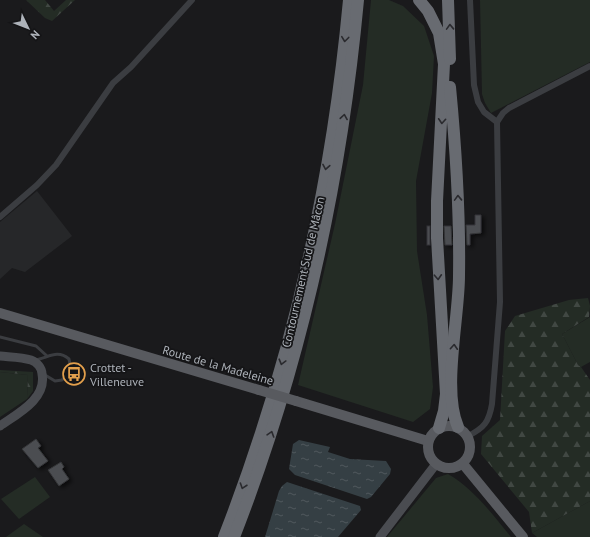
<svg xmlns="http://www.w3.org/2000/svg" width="590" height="537" viewBox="0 0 590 537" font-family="'PT Sans',sans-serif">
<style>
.built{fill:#262729}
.green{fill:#242c25}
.forest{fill:url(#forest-firs)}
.water{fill:url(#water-ripples)}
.building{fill:#4c4e51;stroke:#343538;filter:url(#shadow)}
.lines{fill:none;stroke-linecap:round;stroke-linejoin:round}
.lane{stroke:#3b3d41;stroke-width:3}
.street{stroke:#3b3d41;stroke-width:6}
.secondary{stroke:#4a4c51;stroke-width:9}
.primary{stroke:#585a5f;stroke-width:10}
.highway{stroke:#686b71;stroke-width:12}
.primary-bridge{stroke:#585a5f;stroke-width:10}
.oneway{stroke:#2a2a2e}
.labels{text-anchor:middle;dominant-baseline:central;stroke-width:3.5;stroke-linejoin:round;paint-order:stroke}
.street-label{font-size:12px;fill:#aeb3ba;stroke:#151517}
.poi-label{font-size:12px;fill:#aeb3ba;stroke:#151517;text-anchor:start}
</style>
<defs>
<pattern id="forest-firs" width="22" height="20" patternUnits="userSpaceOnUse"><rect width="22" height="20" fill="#242c25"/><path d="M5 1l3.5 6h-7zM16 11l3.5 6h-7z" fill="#414843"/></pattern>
<pattern id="water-ripples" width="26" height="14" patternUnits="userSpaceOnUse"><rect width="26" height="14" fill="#353f44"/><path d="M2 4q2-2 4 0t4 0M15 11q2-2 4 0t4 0" fill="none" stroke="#50585d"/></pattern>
<filter id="shadow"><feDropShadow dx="3" dy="2" stdDeviation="2" flood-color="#0009"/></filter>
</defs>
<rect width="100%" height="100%" fill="#1a1a1c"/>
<path class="built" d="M37,191l35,45 -47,36 -13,-4 -12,11v-57z"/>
<g class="green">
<path d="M371,0h18l14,6 21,20 10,30 -2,37 -16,88 1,70 10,64 6,72 -3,22 -17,13 -115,-37 37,-161 28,-139z"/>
<path d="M480,0h110v62l-99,51 -6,-10 -3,-9z"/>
<path d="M590,317v45l-9,5 -3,-2 -16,-31z"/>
<path d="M0,372l28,3 -1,24 -27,18z"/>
<path d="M448,474c26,15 44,40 63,63h-124l49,-59z"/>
<path d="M35,477l15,20 -31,22 -18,-20z"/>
<path d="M590,501v36h-53l-5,-4z"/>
<path d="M24,524l19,13h-37z"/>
</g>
<g class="forest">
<path d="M26,0h19l9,11 12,-11h9l-23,21 -7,-3z"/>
<path d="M588,298l2,8 -1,11 -27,17 16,31 3,2 9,13v121l-58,32 -3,-21 -48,-58 1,-18 18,-16 5,-89 10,-15 54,-16z"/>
<path d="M0,370l33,2v19l-6,8 1,-24 -28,-3z"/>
</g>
<g class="water">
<path d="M299,440l31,7 -2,5 22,7 36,2 5,8 -1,5 -19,23 -4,2 -72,-24 -6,-6 4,-25z"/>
<path d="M287,482l73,24 1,4 -23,27h-73l14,-46 3,-5z"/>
</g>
<g class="building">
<path d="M475,215h6v18l-11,1v11h-3l-1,-20h9z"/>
<rect x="427" y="226" width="3" height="19"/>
<path d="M444,226h7l1,19h-7z"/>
<path d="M36,439l5,7 -3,2 10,13 -10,7 -16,-19z"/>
<path d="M61,462l3,5 -2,2 7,10 -10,7 -11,-16z"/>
</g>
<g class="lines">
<g class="lane">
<path d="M0,337l36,9 11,10"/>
<path d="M35,360c13,-2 22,-11 34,-1l2,11 -9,10 -7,1 -10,-6"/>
</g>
<g class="street">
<path d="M470,0l4,85 4,17 6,10 13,10"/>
<path d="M0,217l37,-32 19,-20 57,-82 18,-16 61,-67"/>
<path d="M468,436c16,-8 21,-14 24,-32l8,-102 -3,-180 6,-9 6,-5 81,-42"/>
</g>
<g class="secondary">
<path d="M0,356c10,1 22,1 31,4 6,2 11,8 11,14 5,25 -25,40 -42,52"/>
<path d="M380,537l56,-73"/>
</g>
<g class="primary">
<path d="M0,313l259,77"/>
<path d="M296,401l132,40"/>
<circle cx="449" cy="447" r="21"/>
<path d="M463,464l60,73"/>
</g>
<g class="highway">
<path d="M419,0l9,11 11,22 5,31 -7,137v37l9,156 -2,17 -5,17"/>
<path d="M448,0l2,59"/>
<path d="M450,87c6,63 10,126 9,189 0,42 -17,114 -1,151"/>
<path d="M224,537c67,-172 108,-354 125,-537"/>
<path d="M234,537c67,-172 107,-354 124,-537"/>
</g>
<path class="primary-bridge" d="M259,390l37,11"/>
</g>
<defs><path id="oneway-chevron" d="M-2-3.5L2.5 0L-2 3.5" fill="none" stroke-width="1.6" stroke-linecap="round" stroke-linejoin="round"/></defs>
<g class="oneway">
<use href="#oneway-chevron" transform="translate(450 27) rotate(-92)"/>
<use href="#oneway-chevron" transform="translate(345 39) rotate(97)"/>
<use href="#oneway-chevron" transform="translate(344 117) rotate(-81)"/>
<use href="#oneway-chevron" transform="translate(442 121) rotate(94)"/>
<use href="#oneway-chevron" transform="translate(326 167) rotate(100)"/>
<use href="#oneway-chevron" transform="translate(458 198) rotate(-92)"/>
<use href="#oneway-chevron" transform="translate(438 277) rotate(87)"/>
<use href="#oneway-chevron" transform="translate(454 347) rotate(-86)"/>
<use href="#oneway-chevron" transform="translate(282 362) rotate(105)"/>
<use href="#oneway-chevron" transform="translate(271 434) rotate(-72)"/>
<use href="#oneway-chevron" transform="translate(243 486) rotate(109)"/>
</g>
<defs>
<g id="bus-ring" transform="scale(1.15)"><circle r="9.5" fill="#151517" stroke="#e29f4c" stroke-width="1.5"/><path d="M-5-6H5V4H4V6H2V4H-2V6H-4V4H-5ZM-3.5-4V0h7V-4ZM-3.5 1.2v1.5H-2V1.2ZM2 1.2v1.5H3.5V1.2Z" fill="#e29f4c"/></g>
</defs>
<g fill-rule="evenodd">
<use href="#bus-ring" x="74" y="374"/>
</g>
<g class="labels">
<g class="street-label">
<text transform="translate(303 272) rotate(-77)">Contournement Sud de Mâcon</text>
<text transform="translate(218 365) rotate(16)">Route de la Madeleine</text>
</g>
<g class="poi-label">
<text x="90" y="367">Crottet -<tspan x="90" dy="14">Villeneuve</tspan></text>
</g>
</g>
<g transform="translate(28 28) rotate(133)" stroke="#151517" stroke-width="3" paint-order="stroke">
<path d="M0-3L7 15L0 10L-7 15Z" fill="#aeb3ba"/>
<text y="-6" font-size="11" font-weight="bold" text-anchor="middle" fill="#aeb3ba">N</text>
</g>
</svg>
